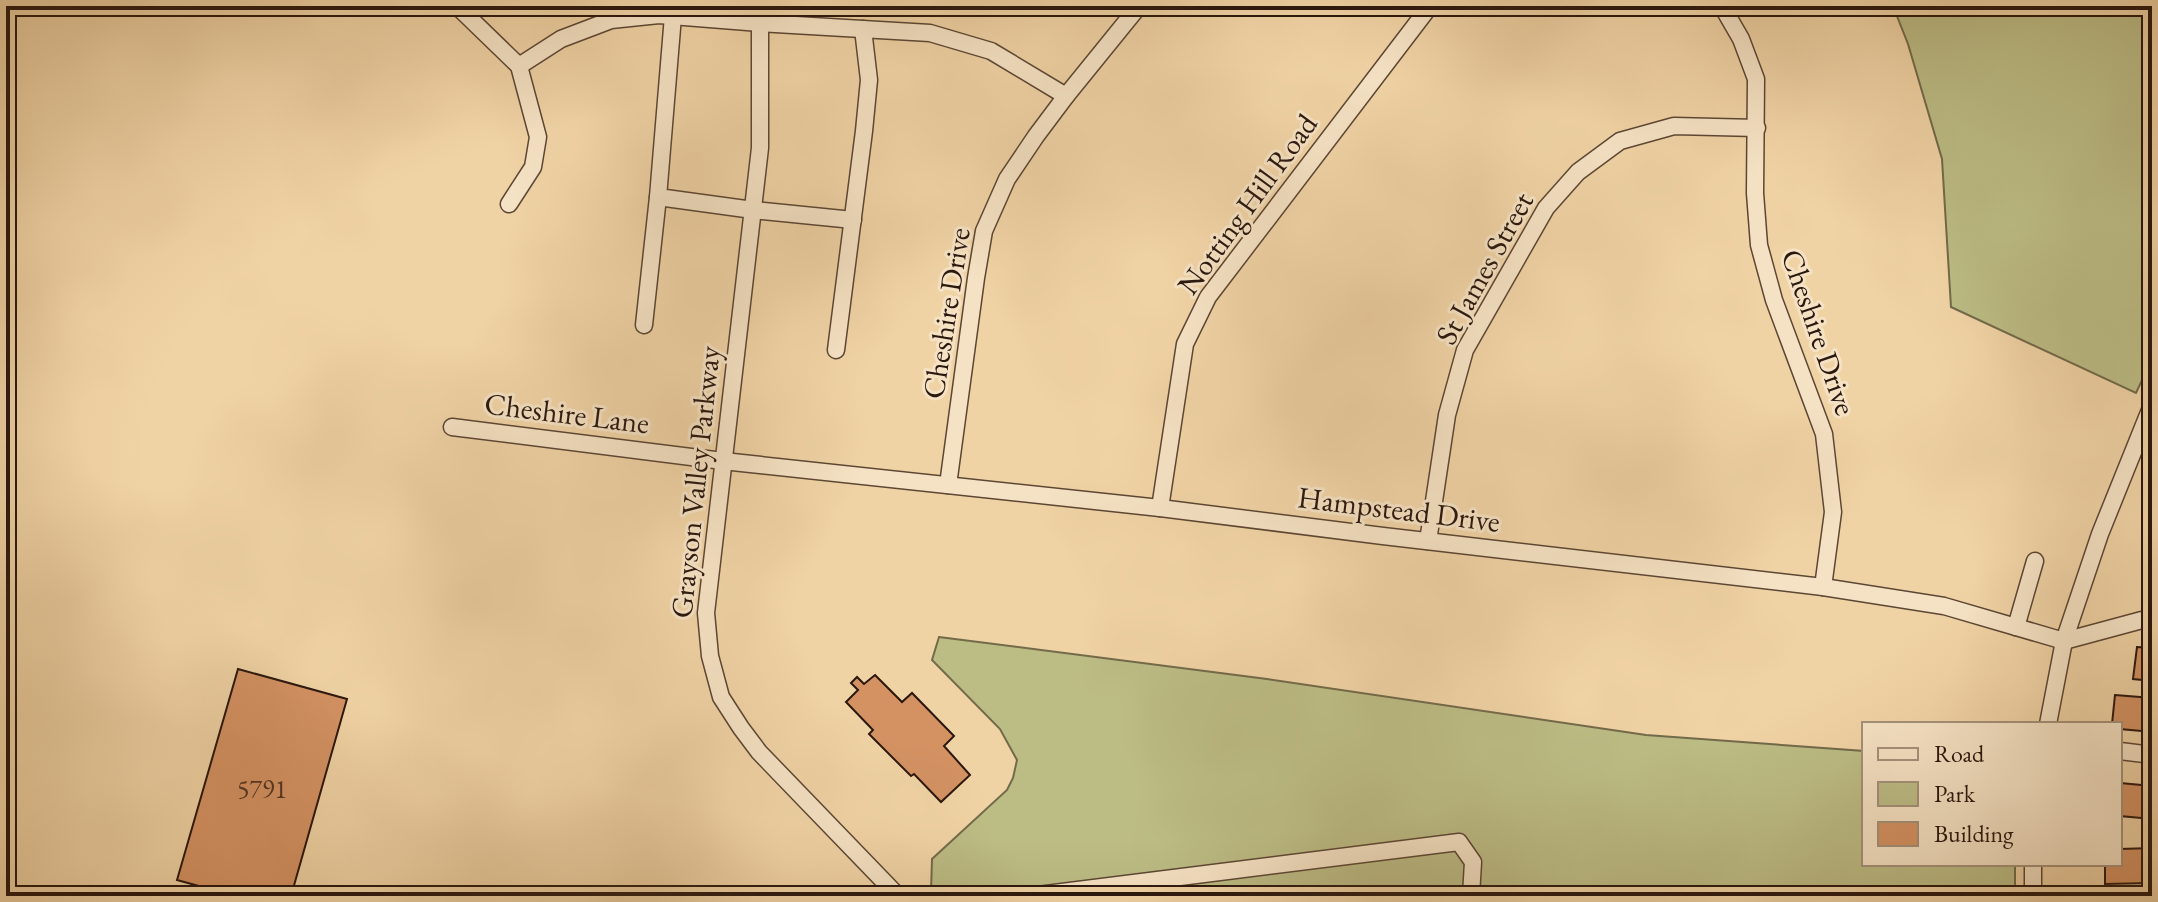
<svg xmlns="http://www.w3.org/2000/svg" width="2158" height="902" viewBox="0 0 2158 902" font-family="'EB Garamond',serif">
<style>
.green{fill:#bcbc85;stroke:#736a4a;stroke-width:2}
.building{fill:#d49263;stroke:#2a170e;stroke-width:2}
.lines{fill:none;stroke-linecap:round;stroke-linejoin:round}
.minor-casing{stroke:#5c4634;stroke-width:19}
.minor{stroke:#f5e2c4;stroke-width:16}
.labels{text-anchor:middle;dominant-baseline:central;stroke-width:6;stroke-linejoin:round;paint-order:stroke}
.number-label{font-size:26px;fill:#543623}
.street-label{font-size:30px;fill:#2a170e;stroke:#f5e2c4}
</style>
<rect width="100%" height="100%" fill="#f0d3a5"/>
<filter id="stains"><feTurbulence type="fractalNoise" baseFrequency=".0025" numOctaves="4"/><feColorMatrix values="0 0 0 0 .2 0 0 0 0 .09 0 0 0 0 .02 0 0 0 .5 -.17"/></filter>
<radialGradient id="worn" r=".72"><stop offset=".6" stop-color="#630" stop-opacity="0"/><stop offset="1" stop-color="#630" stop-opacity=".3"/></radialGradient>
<g class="green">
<path d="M1893,6h259v353l-16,34 -185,-86 -9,-148 -34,-115z"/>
<path d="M939,637l328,42 379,56 218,16v113h151v32h-1080l-4,-4 1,-33 75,-69 6,-12 4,-18 -17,-31 -68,-69z"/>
</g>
<g class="building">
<path d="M2151,563h1v34h-4z"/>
<path d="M2137,647l15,1v33l-19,-2z"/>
<path d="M238,669l109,30 -56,197h-75l1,-5 -40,-11z"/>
<path d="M875,675l27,27 10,-9 42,43 -10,10 26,29 -29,27 -27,-28 -3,2 -42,-42 4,-4 -27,-28 12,-12 -7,-7 6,-6 7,7z"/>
<path d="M2115,695l37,3v34l-32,-3v-5h-8z"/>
<path d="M2120,783l32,3v33l-32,-3z"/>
<path d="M2152,848v35l-47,1v-20h15v-15z"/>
</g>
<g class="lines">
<g class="minor-casing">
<g id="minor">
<path d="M457,6l62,60 19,71 -5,30 -24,37"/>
<path d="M760,6v142l-54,465 4,43 11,41 20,31 18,24 139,144"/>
<path d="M1722,6l19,33 15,40 -1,114 4,52 15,55 50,134 9,78 -10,75"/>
<path d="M673,16l-15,181 95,13 100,10"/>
<path d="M519,66l42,-27 50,-19 48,-5 101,8 170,10 61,18 75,45"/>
<path d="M644,325l14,-128"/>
<path d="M836,350l28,-219 5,-51 -6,-51"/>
<path d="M452,427l271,34 437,47 223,28 440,51 121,19 120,35 78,-21 10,1"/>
<path d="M948,485l28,-207 8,-47 23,-52 29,-43 30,-40 73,-90"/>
<path d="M1160,508l25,-164 23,-47 222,-291"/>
<path d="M1428,541l19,-126 18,-65 81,-142 32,-36 42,-31 54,-15 83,2"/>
<path d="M2016,627l19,-66"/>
<path d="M2048,724l16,-83 36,-107 52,-129"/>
<path d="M2120,751l32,4"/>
<path d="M2033,864v32"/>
<path d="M1030,896l429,-54 14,20 -2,34"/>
</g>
</g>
<use href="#minor" class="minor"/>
</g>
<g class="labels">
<g class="number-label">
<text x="262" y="789">5791</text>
</g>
<g class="street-label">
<text transform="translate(1247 204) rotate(-54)">Notting Hill Road</text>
<text transform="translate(1484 268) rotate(-61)">St James Street</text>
<text transform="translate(946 313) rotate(-81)">Cheshire Drive</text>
<text transform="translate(1819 332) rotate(71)">Cheshire Drive</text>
<text transform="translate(567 413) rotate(7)">Cheshire Lane</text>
<text transform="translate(695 482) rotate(-84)">Grayson Valley Parkway</text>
<text transform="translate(1399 509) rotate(7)">Hampstead Drive</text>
</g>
</g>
<rect width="2158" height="902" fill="none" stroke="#f0d3a5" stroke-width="32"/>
<rect x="8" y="8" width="2142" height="886" fill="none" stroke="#2a170e" stroke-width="4"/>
<rect x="16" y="16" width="2126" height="870" fill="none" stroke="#2a170e" stroke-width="2"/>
<rect x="1862" y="722" width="260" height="144" fill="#f5e2c4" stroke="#a4917b" stroke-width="2"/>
<rect x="1878" y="748" width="40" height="12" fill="#f5e2c4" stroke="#a4917b" stroke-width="2"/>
<text x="1934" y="762" font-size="24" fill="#2a170e">Road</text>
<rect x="1878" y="782" width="40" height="24" fill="#bcbc85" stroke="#a4917b" stroke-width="2"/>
<text x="1934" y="802" font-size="24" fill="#2a170e">Park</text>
<rect x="1878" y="822" width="40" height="24" fill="#d49263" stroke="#a4917b" stroke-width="2"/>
<text x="1934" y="842" font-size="24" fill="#2a170e">Building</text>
<rect width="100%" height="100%" filter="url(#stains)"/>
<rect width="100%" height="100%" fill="url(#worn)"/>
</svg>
